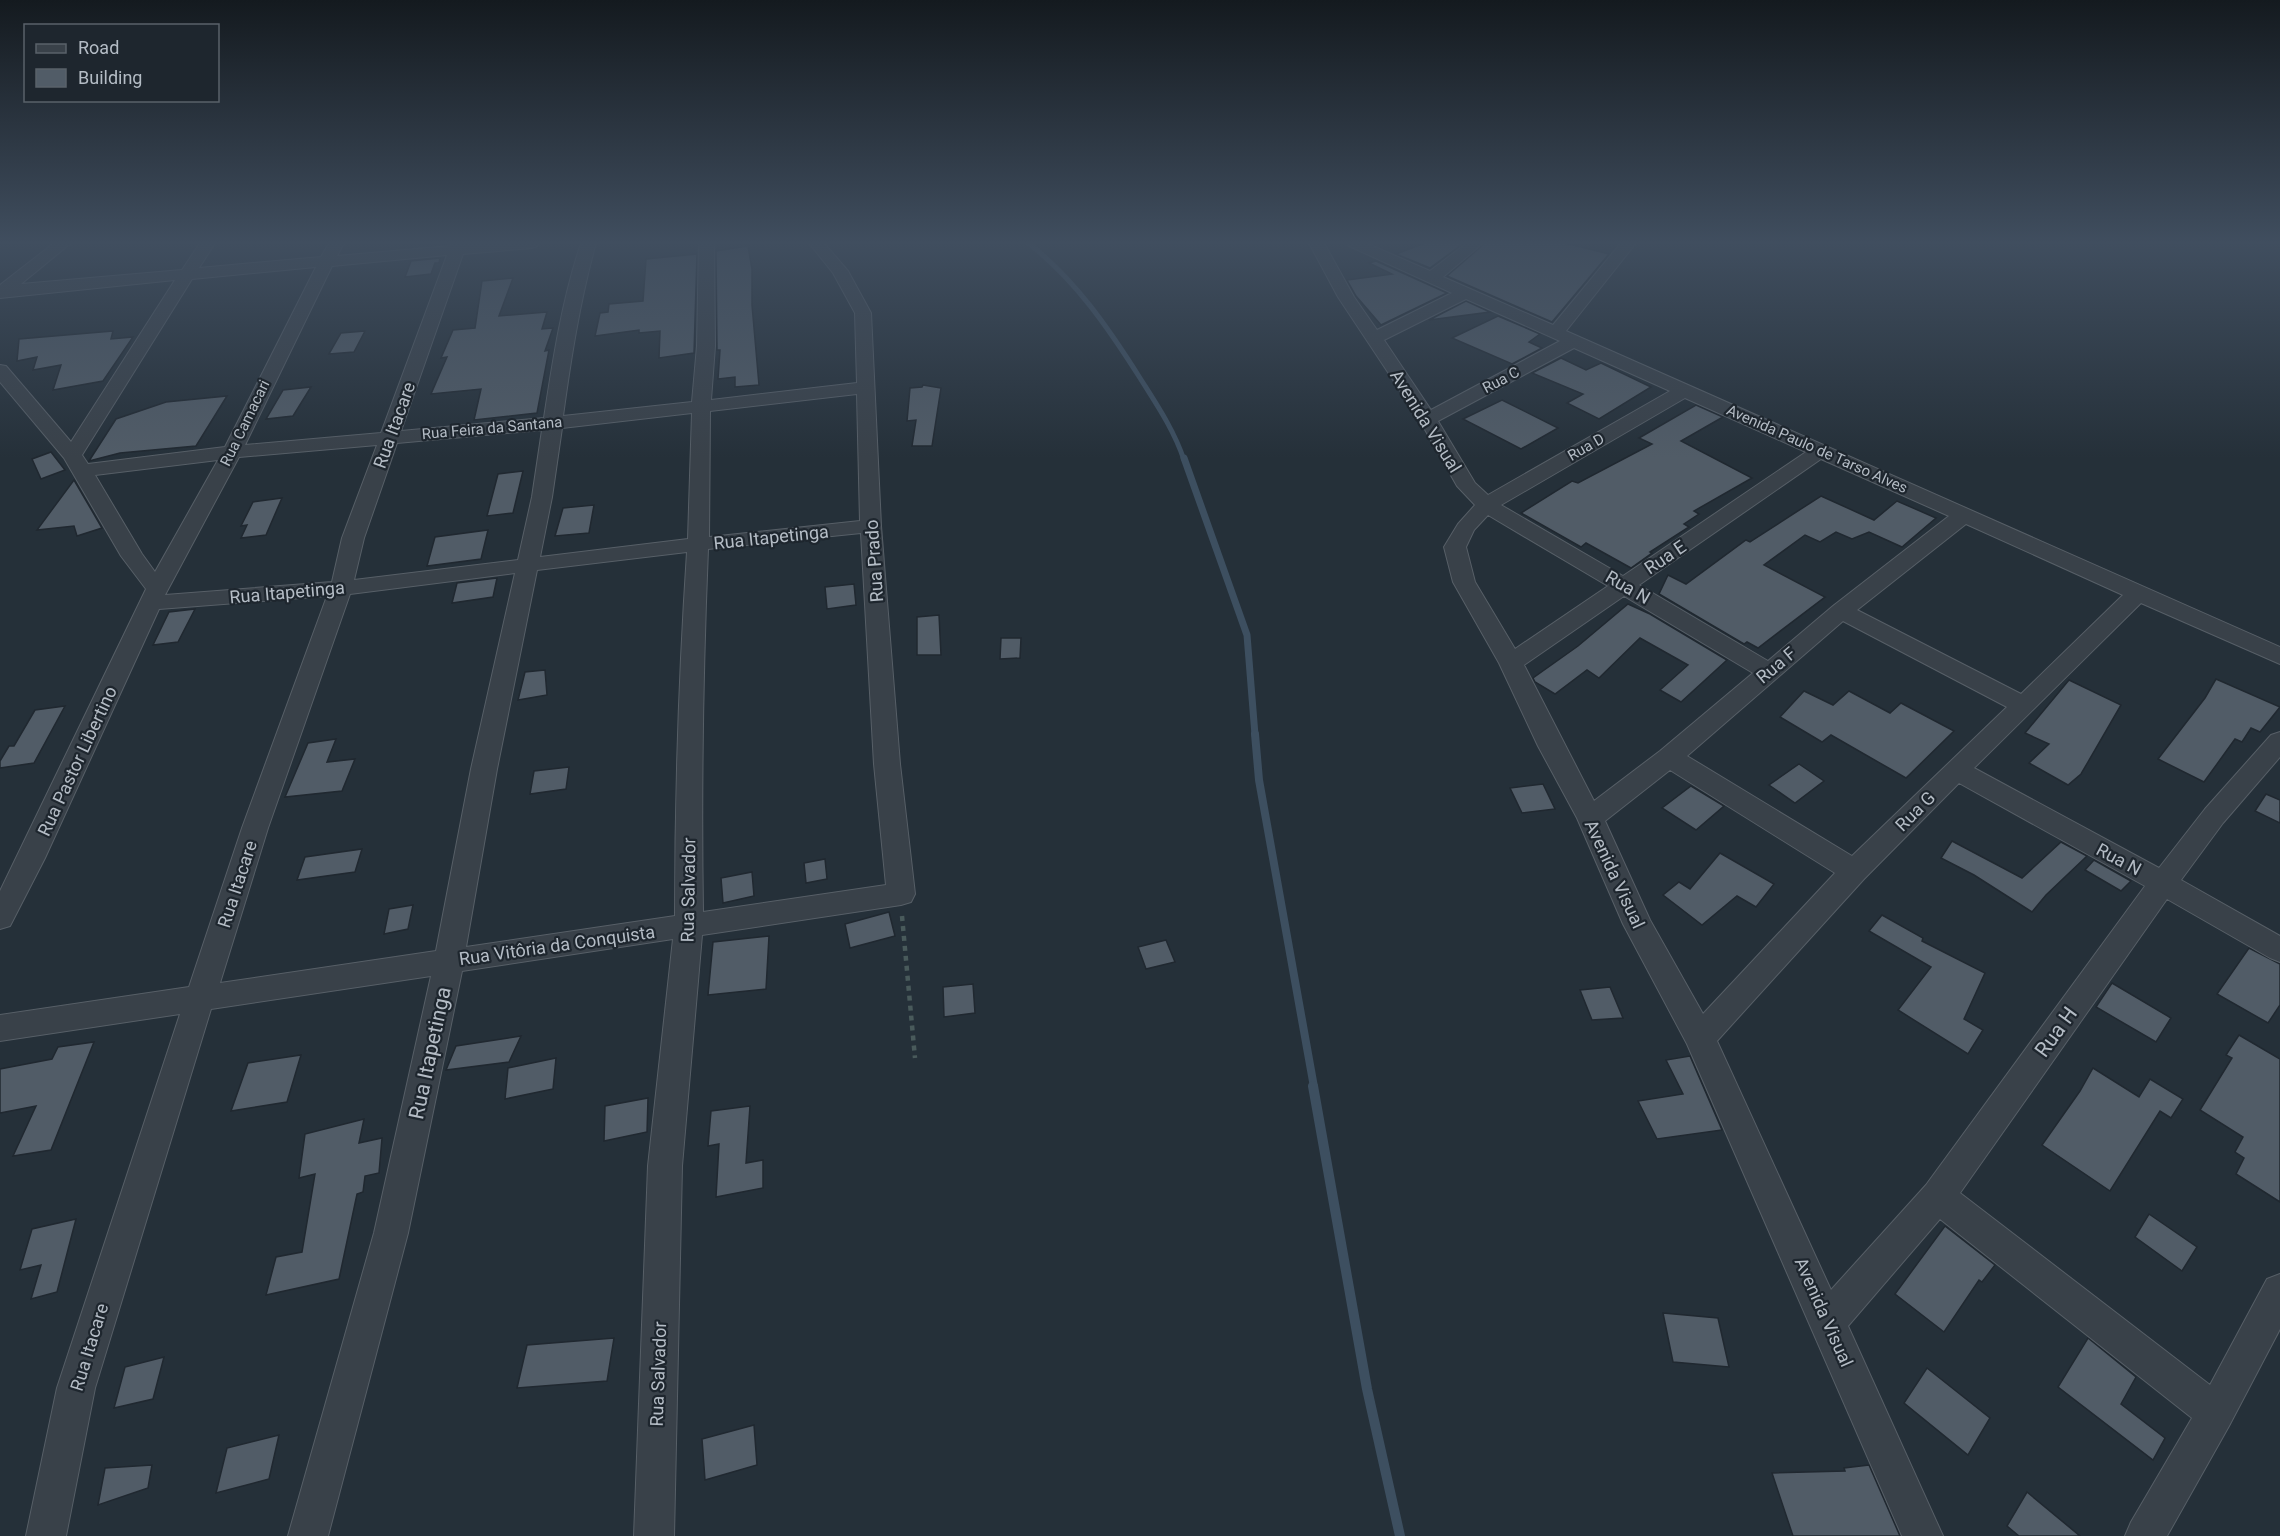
<svg xmlns="http://www.w3.org/2000/svg" width="2280" height="1536" viewBox="0 0 2280 1536" font-family="Roboto,sans-serif">
<style>
.lines{fill:none;stroke-linecap:round;stroke-linejoin:round}
.stream-far3{stroke:#3d4f60;stroke-width:5}
.stream-far2{stroke:#3d4f60;stroke-width:7}
.stream-far1{stroke:#3d4f60;stroke-width:8}
.stream{stroke:#3d4f60;stroke-width:10}
.building{fill:#515c67;stroke:#202830;stroke-width:1.5}
.minor-casing{stroke:#575f67;stroke-width:2}
.path{stroke:#495a5b;stroke-width:4.5;stroke-dasharray:5 5;stroke-linecap:butt}
.minor{fill:#394149;fill-rule:evenodd}
.labels{text-anchor:middle;dominant-baseline:central;stroke-width:4.5;stroke-linejoin:round;paint-order:stroke}
.far-street-label{font-size:15px;fill:#b4bcc5;stroke:#1e262e}
.street-label{font-size:18px;fill:#b4bcc5;stroke:#1e262e}
.near-street-label{font-size:21px;fill:#b4bcc5;stroke:#1e262e}
</style>
<rect width="100%" height="100%" fill="#253039"/>
<g class="lines">
<path class="stream-far3" d="M1028,243c47,36 81,86 112,135 17,27 34,52 44,82"/>
<path class="stream-far2" d="M1184,458l63,177 8,100"/>
<path class="stream-far1" d="M1255,734l4,46 55,307"/>
<path class="stream" d="M1313,1086l54,303 33,147"/>
</g>
<g class="building">
<path d="M1425,243h39l-34,25 -34,-14z"/>
<path d="M1485,243h80l44,11 -57,68 -105,-46z"/>
<path d="M748,246l4,23v36l7,80 -24,2v-10l-17,2 2,-29h-3l-1,-99z"/>
<path d="M697,254l-3,99 -35,5 1,-27 -21,2v-3l-44,6 5,-23 8,-1 1,-8 34,-3 3,-42z"/>
<path d="M440,258l-1,5h-4l-4,11 -26,3 6,-16z"/>
<path d="M1376,261l71,32 -66,32 -25,-29 -9,-16 45,-6 -23,-11z"/>
<path d="M513,278l-14,38 48,-4 -5,17 11,-1 -8,23 4,-1 -12,63 -63,7 7,-31 -50,5 16,-37 -6,1 12,-28 22,-2 7,-47z"/>
<path d="M1466,301l24,11 -61,8z"/>
<path d="M1498,316l42,18 -11,8 13,6 -30,16 -60,-26z"/>
<path d="M113,331l-2,8 22,-2 -30,44 -50,9 8,-25 -28,5 4,-13 -20,4 2,-22z"/>
<path d="M365,331l-11,21 -25,2 12,-21z"/>
<path d="M1561,358l25,12 15,-7 50,24 -52,32 -32,-16 16,-9 -51,-21z"/>
<path d="M923,385l18,3 -9,58h-20l4,-26 -9,1 3,-33 12,-1z"/>
<path d="M311,387l-18,29 -27,3 17,-29z"/>
<path d="M227,396l-31,50 -76,7 -31,8 27,-42 50,-17z"/>
<path d="M1502,400l56,28 -37,21 -58,-30z"/>
<path d="M1696,405l27,12 -42,24 71,37 -58,33 5,3 -15,10 5,3 -39,25 2,1 -21,15 -45,-25 -5,4 -60,-34 51,-32 6,2 74,-39 -13,-6z"/>
<path d="M51,452l14,18 -24,9 -9,-20z"/>
<path d="M523,471l-10,42 -26,3 11,-42z"/>
<path d="M74,480l28,48 -25,8 -3,-10 -37,4z"/>
<path d="M1821,496l53,24 23,-19 39,17 -34,29 -33,-15 -17,7 -16,-7 -16,10 -15,-7 -41,30 61,32 -67,51 -11,-6 -3,2 -85,-50 9,-19 18,9 60,-44 4,2z"/>
<path d="M282,498l-16,37 -25,3 6,-13 -6,1 12,-24z"/>
<path d="M594,505l-5,28 -34,3 8,-28z"/>
<path d="M488,530l-7,29 -54,7 8,-29z"/>
<path d="M497,578l-4,19 -41,6 5,-20z"/>
<path d="M854,584l2,21 -29,4 -2,-22z"/>
<path d="M1628,604l22,10 77,46 -46,42 -21,-12 28,-25 -48,-27 -41,40 -12,-8 -32,24 -20,-12 -2,-4 45,-32z"/>
<path d="M195,609l-17,33 -25,3 16,-33z"/>
<path d="M939,615l2,40h-24v-38z"/>
<path d="M1001,638h20l-1,20 -20,1z"/>
<path d="M545,670l2,25 -29,5 7,-28z"/>
<path d="M2216,679l64,28 -20,25 -9,-4 -9,14 -7,-3 -31,43 -46,-23 47,-61z"/>
<path d="M2069,680l52,25 -40,69 -13,11 -39,-22 20,-19 -24,-11z"/>
<path d="M1804,691l29,14 16,-14 41,22 11,-10 53,28 -48,47 -75,-43 -9,7 -42,-25z"/>
<path d="M65,706l-31,57 -34,5v-7l9,-15h5l21,-36z"/>
<path d="M336,739l-9,23 28,-3 -13,32 -57,6 23,-54z"/>
<path d="M1799,764l25,17 -29,22 -26,-18z"/>
<path d="M569,767l-3,22 -36,5 4,-23z"/>
<path d="M1543,784l12,25 -33,4 -12,-25z"/>
<path d="M1691,786l33,20 -28,24 -34,-22z"/>
<path d="M2266,794l14,6v23l-25,-12z"/>
<path d="M1952,841l70,37 39,-36 26,14 -41,39 -14,17 -58,-37 -33,-17z"/>
<path d="M362,849l-7,23 -58,8 8,-23z"/>
<path d="M1720,853l54,31 -18,23 -19,-11 -35,29 -39,-30 16,-13 11,7z"/>
<path d="M825,859l2,20 -21,4 -2,-20z"/>
<path d="M2094,860l37,21 -10,10 -36,-21z"/>
<path d="M752,872l2,24 -31,7 -2,-25z"/>
<path d="M413,905l-5,24 -24,5 5,-25z"/>
<path d="M889,912l6,24 -45,12 -5,-24z"/>
<path d="M1882,915l41,23 -1,3 63,32 -21,46 19,11 -15,24 -70,-44 33,-43 -62,-36z"/>
<path d="M769,936l-3,53 -58,6 5,-53z"/>
<path d="M1166,940l9,22 -29,7 -8,-22z"/>
<path d="M2249,948l31,16v41l-12,18 -51,-29z"/>
<path d="M2112,983l59,35 -15,24 -60,-35z"/>
<path d="M973,984l2,29 -31,4 -1,-30z"/>
<path d="M1610,987l13,31 -31,2 -12,-30z"/>
<path d="M2239,1035l41,24v143l-44,-28 8,-16 -9,-6 8,-15 -43,-27 32,-52 -6,-3z"/>
<path d="M521,1036l-12,26 -63,8 10,-24z"/>
<path d="M94,1042l-43,108 -38,6 23,-50 -36,7v-44l52,-10 6,-12z"/>
<path d="M301,1055l-14,47 -56,9 17,-48z"/>
<path d="M1690,1056l32,74 -65,9 -19,-38 45,-7 -17,-34z"/>
<path d="M556,1058l-3,31 -48,10 3,-31z"/>
<path d="M2093,1068l46,29 11,-18 33,20 -12,19 -11,-7 -50,80 -68,-46 38,-54z"/>
<path d="M648,1098l-1,34 -43,9 1,-35z"/>
<path d="M750,1106l-4,57 17,-3v28l-47,9 3,-53 -11,2 3,-35z"/>
<path d="M364,1119l-5,24 23,-5 -3,35 -14,3 -2,16 -6,2 -18,85 -73,16 10,-38 26,-5 13,-78 -16,4 6,-44z"/>
<path d="M2149,1214l48,33 -15,24 -47,-34z"/>
<path d="M76,1219l-19,73 -26,7 10,-34 -21,5 12,-41z"/>
<path d="M1945,1226l50,39 -13,17 -3,-2 -35,52 -49,-38z"/>
<path d="M1663,1313l55,5 11,49 -56,-5z"/>
<path d="M614,1338l-7,43 -90,7 10,-43z"/>
<path d="M2088,1338l48,39 -15,27 44,34 -12,22 -95,-73z"/>
<path d="M164,1357l-11,42 -39,9 11,-41z"/>
<path d="M1927,1368l63,50 -22,37 -64,-52z"/>
<path d="M754,1425l3,40 -52,15 -3,-41z"/>
<path d="M279,1435l-10,44 -53,14 11,-45z"/>
<path d="M152,1465l-4,23 -50,17 7,-37z"/>
<path d="M1869,1465l31,71h-107l-21,-63 73,-2 -1,-3z"/>
<path d="M2027,1492l53,44h-61l-12,-10z"/>
</g>
<g class="lines">
<g class="minor-casing">
<g id="minor">
<path d="M54,243h17l-50,41 161,-14 18,-27h15l-16,25 122,-11 8,-14h15l-7,13 113,-10 2,-3h87l-2,3 -5,2 -69,6 -62,177 143,-13c9,-59 18,-118 37,-175h15c-16,57 -25,115 -33,173l129,-14 5,-56 2,-103h15l1,103 -4,54 146,-17 -2,-70 -22,-40 -24,-30h15l24,28 23,42 10,213 19,238 15,130 -4,8 -10,3 -199,30 -20,231 -8,370h-40l14,-370 25,-227 -211,32 -54,262 -80,303h-40l86,-303 57,-257 -220,33 -116,379 -29,148h-40l31,-148 123,-374 -180,27v-26l189,-28 53,-159 85,-232 -168,13 -114,249 -35,68 -10,3v-38l146,-302 -25,-33 -57,-98 -64,-76v-17l6,1 65,76 104,-162 -175,18v-13zM447,255l-66,178 -136,12 87,-179zM316,267l-91,180 -137,17 -6,-9 110,-176zM857,394l3,127 -151,16 1,-126zM692,413l-4,126 -148,18 12,-60 10,-69zM542,430l-10,67 -14,63 -164,20 10,-42 33,-95zM377,445l-35,93 -10,44 -167,13 74,-138zM218,460l-63,112 -13,-18 -47,-79zM861,533l13,231 12,121 -183,27c-2,-121 0,-242 5,-363zM687,552c-8,121 -12,242 -12,364l-209,31 31,-178 40,-199zM515,573l-44,196 -35,182 -216,32 48,-155 82,-234z"/>
<path d="M1309,243h15l30,54 23,33 75,-37 -103,-47 -2,-3h19l64,28 37,-28h16l-40,34 110,48 68,-82h15l-70,88 714,316v17l-139,-61 -167,165 185,100 46,-59 66,-74 9,-3v25l-57,66 -42,57 99,56v26l-10,-4 -103,-59 -207,294 250,192 57,-106 13,-5v55l-51,97 -62,110h-42l6,-14 61,-104 -252,-199 -92,107 95,210h-41l-215,-492 -64,-120 -46,-106 -39,-72 -39,-83 -46,-81 -9,-35 14,-23 17,-19 -18,-19 -38,-67 -81,-122zM1466,299l94,42 -129,69 -47,-70zM1574,348l96,43 -182,104 -13,-12 -37,-62zM1685,398l121,54 -183,124 -122,-71zM1821,459l128,57 -116,90 -65,55 -129,-76zM1488,515l120,71 -93,63 -40,-67 -9,-35 8,-17zM1966,524l157,71 -102,99 -164,-84zM1624,596l129,77 -93,78 -66,50 -70,-136zM1843,621l164,86 -155,149 -165,-100zM1670,770l165,103 -132,141 -53,-94 -45,-99zM1959,783l186,103 -219,299 -95,105 -114,-249 147,-162z"/>
</g>
</g>
<path class="path" d="M902,916l13,142"/>
<use href="#minor" class="minor"/>
</g>
<linearGradient id="sky" x2="0" y2="1"><stop stop-color="#141a1f"/><stop offset="0.53" stop-color="#404e5f"/><stop offset="1" stop-color="#404e5f" stop-opacity="0"/></linearGradient>
<rect width="2280" height="458" fill="url(#sky)"/>
<g class="labels">
<g class="far-street-label">
<text transform="translate(1501 380) rotate(-28)">Rua C</text>
<text transform="translate(245 423) rotate(-64)">Rua Camacari</text>
<text transform="translate(492 428) rotate(-5)">Rua Feira da Santana</text>
<text transform="translate(1586 447) rotate(-30)">Rua D</text>
<text transform="translate(1817 449) rotate(24)">Avenida Paulo de Tarso Alves</text>
</g>
<g class="street-label">
<text transform="translate(1426 421) rotate(58)">Avenida Visual</text>
<text transform="translate(394 425) rotate(-70)">Rua Itacare</text>
<text transform="translate(771 537) rotate(-6)">Rua Itapetinga</text>
<text transform="translate(1665 557) rotate(-34)">Rua E</text>
<text transform="translate(874 561) rotate(-94)">Rua Prado</text>
<text transform="translate(1628 587) rotate(30)">Rua N</text>
<text transform="translate(287 592) rotate(-5)">Rua Itapetinga</text>
<text transform="translate(1776 665) rotate(-40)">Rua F</text>
<text transform="translate(77 761) rotate(-65)">Rua Pastor Libertino</text>
<text transform="translate(1915 811) rotate(-45)">Rua G</text>
<text transform="translate(2119 859) rotate(28)">Rua N</text>
<text transform="translate(1615 874) rotate(65)">Avenida Visual</text>
<text transform="translate(237 884) rotate(-72)">Rua Itacare</text>
<text transform="translate(688 890) rotate(-89)">Rua Salvador</text>
<text transform="translate(557 945) rotate(-8)">Rua Vitôria da Conquista</text>
<text transform="translate(1824 1312) rotate(66)">Avenida Visual</text>
<text transform="translate(89 1347) rotate(-73)">Rua Itacare</text>
<text transform="translate(658 1374) rotate(-88)">Rua Salvador</text>
</g>
<g class="near-street-label">
<text transform="translate(2056 1032) rotate(-54)">Rua H</text>
<text transform="translate(430 1053) rotate(-78)">Rua Itapetinga</text>
</g>
</g>
<rect x="24" y="24" width="195" height="78" fill="#1e262e" stroke="#5a626a" stroke-width="1.5"/>
<rect x="36" y="44" width="30" height="9" fill="#394149" stroke="#5a626a" stroke-width="1.5"/>
<text x="78" y="54" font-size="18" fill="#b4bcc5">Road</text>
<rect x="36" y="69" width="30" height="18" fill="#515c67" stroke="#5a626a" stroke-width="1.5"/>
<text x="78" y="84" font-size="18" fill="#b4bcc5">Building</text>
</svg>
